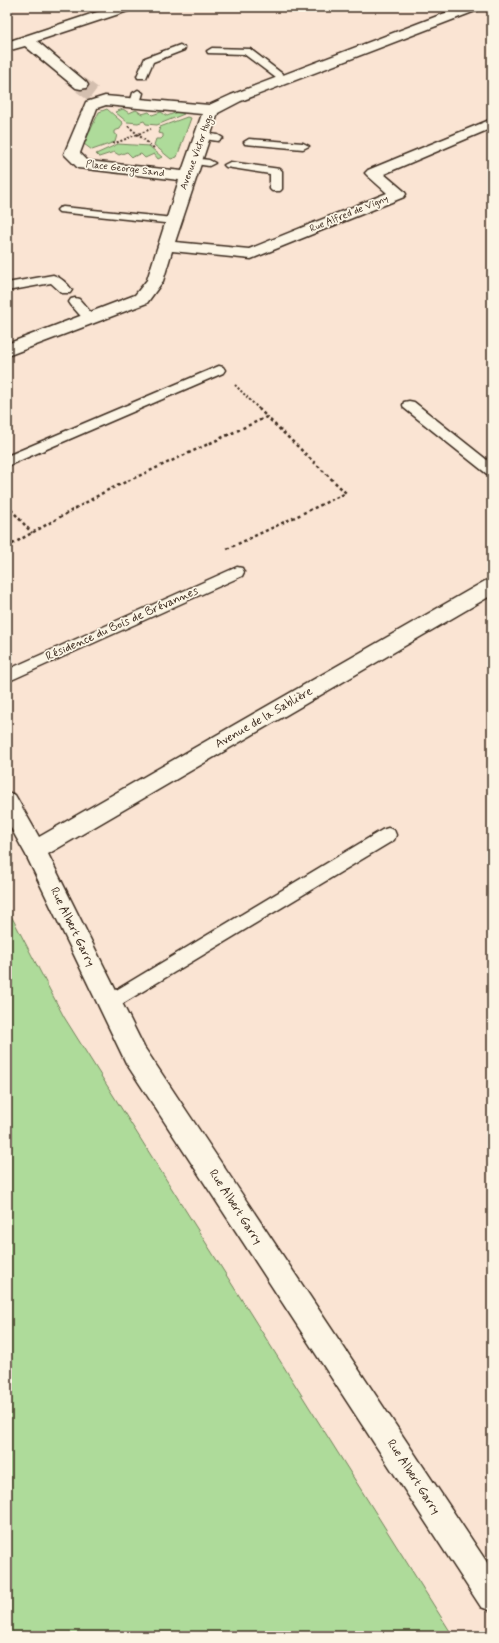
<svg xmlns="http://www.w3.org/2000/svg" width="499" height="1643" viewBox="0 0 499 1643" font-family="Mynerve,sans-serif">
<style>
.green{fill:#aedb9a;stroke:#74825c}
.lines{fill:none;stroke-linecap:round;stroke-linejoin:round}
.street-tunnel{stroke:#d4bfaf;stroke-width:16;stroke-dasharray:16 8;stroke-linecap:butt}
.lane-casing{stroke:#3b2a1e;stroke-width:3}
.street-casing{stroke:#3b2a1e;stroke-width:3}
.path-far1{stroke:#3b2a1e;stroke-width:2;stroke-dasharray:2 2;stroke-linecap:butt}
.path{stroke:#3b2a1e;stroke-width:2.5;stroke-dasharray:3 3;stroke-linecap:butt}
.lane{fill:#fcf5e5;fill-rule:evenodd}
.street{fill:#fcf5e5;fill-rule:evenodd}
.labels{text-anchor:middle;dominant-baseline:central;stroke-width:3.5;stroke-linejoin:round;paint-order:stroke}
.far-street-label{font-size:10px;fill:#3b2a1e;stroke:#fcf5e5}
.street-label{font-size:12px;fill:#3b2a1e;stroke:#fcf5e5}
</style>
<rect width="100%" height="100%" fill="#fae4d3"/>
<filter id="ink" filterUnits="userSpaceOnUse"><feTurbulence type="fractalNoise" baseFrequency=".025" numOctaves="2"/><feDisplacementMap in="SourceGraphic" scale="8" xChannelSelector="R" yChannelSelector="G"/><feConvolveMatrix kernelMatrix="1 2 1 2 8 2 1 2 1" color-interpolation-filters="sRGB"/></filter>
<g filter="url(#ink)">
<g class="green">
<path d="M107,109l16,14 -3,6 -6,2v3l3,1 -2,7 -23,8 -8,-6 15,-32z"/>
<path d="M123,109l6,4 7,-3 6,4 7,-2 3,3 9,-3 6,4 13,-5 4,3 -27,11 -11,-1 -2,-3 -6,2 -11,-1 -12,-10z"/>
<path d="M187,117l4,1 -14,39 -6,2 -17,-14 2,-6h5l2,-2v-3l-5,-1 2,-6z"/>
<path d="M118,144l31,2 13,11 -4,2 -4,-5 -9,4 -4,-4 -9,3 -5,-5 -8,3 -5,-3 -15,5 -3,-3z"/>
<path d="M7,908l57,109 389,619h-446z"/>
</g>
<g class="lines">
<path class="street-tunnel" d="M81,85l12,9"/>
<g class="lane-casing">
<g id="lane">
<path d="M180,45l5,3 -1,2 -31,12 -7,16h-8l-1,-2 8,-18z"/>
<path d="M212,48l38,1 39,30 -1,2h-8l-36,-27 -36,-1 -1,-2z"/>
<path d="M138,90l5,3 -3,10 -5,3 -4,-1 -1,-2 3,-10z"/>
<path d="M202,133l16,2 5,3 -5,3 -20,-3 -1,-2z"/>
<path d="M249,139l54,4 6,3 -6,3 -58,-5 -1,-2z"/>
<path d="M193,158l16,2 6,3 -6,3 -20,-3 -2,-2 2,-2z"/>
<path d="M230,162l50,7 2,2v18l-2,2h-8l-2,-2v-15l-44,-7 -2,-2z"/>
<path d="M63,207l111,11 4,1 2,2 -2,2 -4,1 -115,-12 -2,-2 2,-2z"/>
<path d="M53,275c7,2 15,9 19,15l-2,3h-8l-11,-10 -44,8v-8z"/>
<path d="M75,298l4,1 15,17 2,3 -2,3h-8l-15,-17 -2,-3 2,-3z"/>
<path d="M219,366l4,1 2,3 -2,3 -216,93v-10z"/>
<path d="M409,401l5,1 78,62v12l-5,-2 -83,-66 -1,-3 1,-3z"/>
<path d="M237,567l5,1 2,4 -2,4 -235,106v-12z"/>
<path d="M388,828l6,2 2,5 -2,5 -279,168 -6,3 -6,-3 -3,-5 3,-5 279,-168z"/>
</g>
</g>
<g class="street-casing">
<g id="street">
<path d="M112,7h21l-2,3 -94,31 49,41 2,3 -2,3 -5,1 -5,-1 -51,-42 -18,5v-9z"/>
<path d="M461,7h19l-2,3 -237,91 -23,12 -43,129 74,7 138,-56 -19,-17 -3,-3 3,-3 124,-51v9l-108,46 20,17 2,3 -2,3 -153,62 -79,-8 -9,30 -16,22 -140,53v-12l128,-49 12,-15 32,-100 -101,-12 -14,-14 22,-52 19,-6 104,9 22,-10zM106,105l96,9 -20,57 -94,-10 -8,-8 17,-45z"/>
<path d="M492,579v16l-444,259 96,193 348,523v41l-11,-4 -355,-544 -100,-208 -19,-34v-29l8,3 24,42 446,-256z"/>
</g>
</g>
<g class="path-far1">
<path d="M128,126l27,23"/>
<path d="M113,144l38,-15"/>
<path d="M235,385l25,25"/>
</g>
<g class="path">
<path d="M7,505l25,28"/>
<path d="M7,547l101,-57 159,-73 -8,-8"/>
<path d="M227,549l119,-56 -79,-76"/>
</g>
<use href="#lane" class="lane"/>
<use href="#street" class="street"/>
</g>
</g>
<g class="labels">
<g class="far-street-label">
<text transform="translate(197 152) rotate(-70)">Avenue Victor Hugo</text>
<text transform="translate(125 169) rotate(7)">Place George Sand</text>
<text transform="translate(349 214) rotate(-22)">Rue Alfred de Vigny</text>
</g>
<g class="street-label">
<text transform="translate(122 624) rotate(-24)">Résidence du Bois de Brévannes</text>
<text transform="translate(264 718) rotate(-30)">Avenue de la Sablière</text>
<text transform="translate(72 927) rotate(64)">Rue Albert Garry</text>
<text transform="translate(235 1207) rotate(57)">Rue Albert Garry</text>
<text transform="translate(413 1477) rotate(57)">Rue Albert Garry</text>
</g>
</g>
<rect width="499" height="1643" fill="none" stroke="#fcf5e5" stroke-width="24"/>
<rect x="12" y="12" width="475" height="1619" fill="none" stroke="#3b2a1e" stroke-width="1.5" filter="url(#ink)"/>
</svg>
